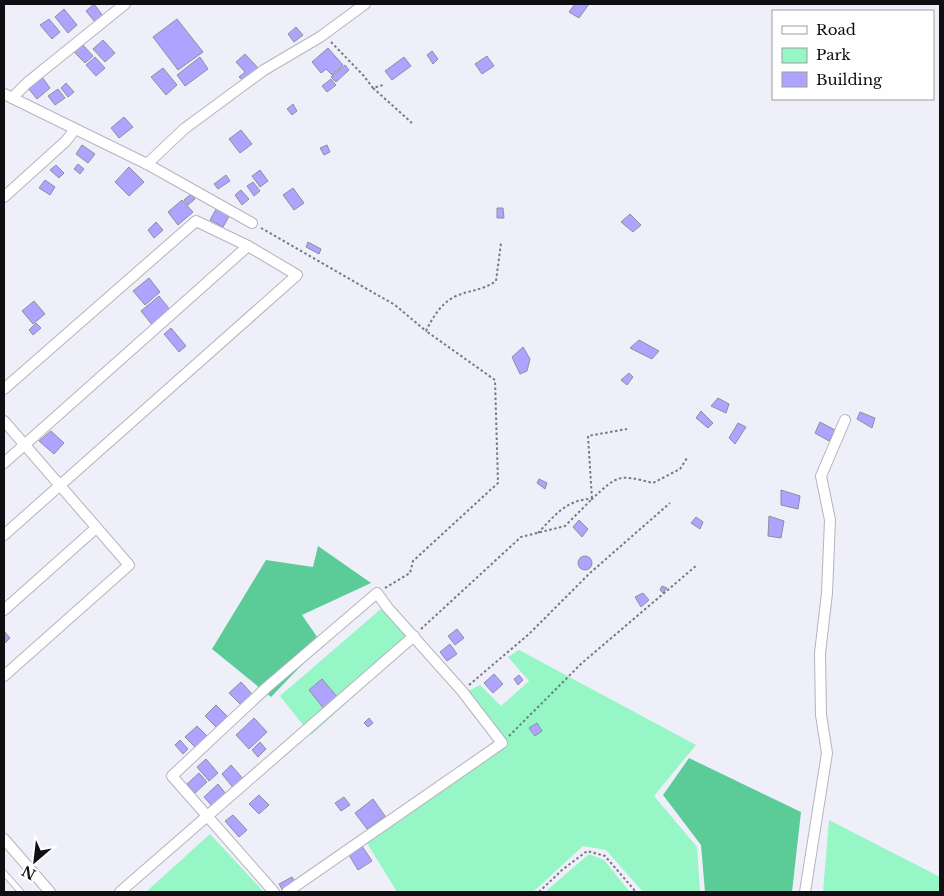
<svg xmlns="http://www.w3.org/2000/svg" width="944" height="896" viewBox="0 0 944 896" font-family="'Libre Baskerville',serif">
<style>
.green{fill:#96f6c6}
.forest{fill:#5bcc98}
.building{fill:#aea3fe;stroke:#908f99}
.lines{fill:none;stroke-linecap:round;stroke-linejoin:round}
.service-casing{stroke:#b5b4bf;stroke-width:7}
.minor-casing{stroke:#b5b4bf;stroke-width:12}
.path{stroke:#78787f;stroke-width:2;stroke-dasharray:2.5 2.5;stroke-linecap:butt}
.service{stroke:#fff;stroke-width:5}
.minor{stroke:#fff;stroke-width:10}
</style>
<rect width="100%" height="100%" fill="#efeffa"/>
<g class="green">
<path d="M382,608l31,34 -102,93 -31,-39z"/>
<path d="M519,650l177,95 -42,51 43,51 3,45h-57l-37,-42 -23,-4 -50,46h-136l-30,-49 138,-96 -37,-56 12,-6 21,21 28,-25 -21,-24z"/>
<path d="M829,820l111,57v15h-117z"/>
<path d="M210,834l54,58h-118z"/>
<path d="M589,854l15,6 26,32h-85z"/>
</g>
<g class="forest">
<path d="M318,546l53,37 -69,32 20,29 -51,53 -59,-48 54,-89 47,7z"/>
<path d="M689,758l112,54 -9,80h-87l-4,-47 -38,-50z"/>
</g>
<g class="building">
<path d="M94,4l9,12 -8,6 -9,-11z"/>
<path d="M575,4h14l-10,14 -10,-6z"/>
<path d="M64,9l13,16 -9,8 -13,-16z"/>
<path d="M49,19l11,13 -8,7 -12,-14z"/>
<path d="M177,19l26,33 -25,18 -25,-33z"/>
<path d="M296,27l7,8 -9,7 -6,-8z"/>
<path d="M103,40l12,13 -10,9 -12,-13z"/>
<path d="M82,44l11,12 -8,7 -11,-11z"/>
<path d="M328,48l15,17 -11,10 -6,-6 -5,4 -9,-11z"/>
<path d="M432,51l6,8 -5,5 -6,-9z"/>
<path d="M245,54l15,16 -15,13 -6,-6 6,-5 -9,-10z"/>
<path d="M487,56l7,10 -12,8 -7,-10z"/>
<path d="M95,57l10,11 -9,8 -10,-11z"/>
<path d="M200,57l8,12 -23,17 -8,-11z"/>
<path d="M404,57l7,9 -19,14 -7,-9z"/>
<path d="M345,65l4,5 -13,12 -5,-5z"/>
<path d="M163,68l14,17 -11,10 -15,-18z"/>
<path d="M42,77l8,11 -13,11 -9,-11z"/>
<path d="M331,79l5,6 -9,7 -5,-6z"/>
<path d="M66,83l8,9 -6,5 -7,-9z"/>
<path d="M58,89l7,9 -10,7 -7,-9z"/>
<path d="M293,104l4,7 -5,4 -5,-6z"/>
<path d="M124,117l9,10 -14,11 -8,-10z"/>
<path d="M241,130l11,14 -12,9 -11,-14z"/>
<path d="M82,145l13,9 -7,9 -12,-9z"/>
<path d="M327,145l3,7 -6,3 -4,-7z"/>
<path d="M78,164l6,5 -4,5 -6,-5z"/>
<path d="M56,165l8,8 -5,5 -9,-8z"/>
<path d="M129,167l15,15 -15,14 -14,-14z"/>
<path d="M260,170l8,11 -8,6 -8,-11z"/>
<path d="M226,175l4,6 -12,8 -4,-5z"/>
<path d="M45,180l10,7 -5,8 -11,-7z"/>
<path d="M253,182l7,9 -6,5 -7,-10z"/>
<path d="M293,188l11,15 -10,7 -11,-15z"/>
<path d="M241,190l8,9 -7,6 -7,-10z"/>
<path d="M191,194l4,5 -7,6 -4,-5z"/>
<path d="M182,200l11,12 -15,13 -10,-13z"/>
<path d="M219,204l13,7 -9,16 -13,-7z"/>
<path d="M497,208h6l1,10h-7z"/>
<path d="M630,214l11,11 -8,7 -12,-10z"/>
<path d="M156,222l7,8 -9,8 -6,-8z"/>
<path d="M308,242l13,7 -2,5 -13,-7z"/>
<path d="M149,278l11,14 -15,13 -12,-14z"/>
<path d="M159,296l12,15 -18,15 -12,-15z"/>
<path d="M34,301l11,13 -12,10 -11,-13z"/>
<path d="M36,323l5,5 -8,7 -4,-5z"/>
<path d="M171,328l15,18 -7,6 -15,-18z"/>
<path d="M639,340l20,11 -7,8 -22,-11z"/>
<path d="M523,347l7,12 -3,12 -7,3 -8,-17z"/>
<path d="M629,373l4,4 -6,8 -6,-5z"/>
<path d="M718,398l11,6 -3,9 -15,-7z"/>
<path d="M701,411l12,12 -5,5 -12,-10z"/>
<path d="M860,412l15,6 -3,10 -15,-9z"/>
<path d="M820,422l15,8 -6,11 -14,-8z"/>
<path d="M738,423l8,4 -11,17 -6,-6z"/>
<path d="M51,431l13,12 -10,11 -15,-13z"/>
<path d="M539,479l8,4 -2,6 -8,-6z"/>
<path d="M781,490l19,6 -2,13 -17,-4z"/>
<path d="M769,516l15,5 -3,17 -13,-2z"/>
<path d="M696,517l7,5 -3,7 -9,-6z"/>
<path d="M579,520l9,9 -6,8 -9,-10z"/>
<circle cx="585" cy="563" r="7"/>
<path d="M662,586l5,2 -4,5 -3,-3z"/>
<path d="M643,593l6,7 -8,7 -6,-10z"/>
<path d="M457,629l7,9 -9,7 -7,-9z"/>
<path d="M4,631l6,7 -6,6z"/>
<path d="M450,644l7,10 -10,7 -7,-9z"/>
<path d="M494,674l9,10 -10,9 -9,-10z"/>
<path d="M519,675l4,5 -5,5 -4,-6z"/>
<path d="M322,679l17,20 -14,11 -16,-20z"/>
<path d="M241,682l12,13 -11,11 -13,-13z"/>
<path d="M216,705l13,13 -11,11 -13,-13z"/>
<path d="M254,718l13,14 -18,17 -13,-14z"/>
<path d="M369,718l4,5 -5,4 -4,-4z"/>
<path d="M537,723l5,8 -7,5 -6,-8z"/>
<path d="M197,726l13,13 -12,11 -13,-13z"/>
<path d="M180,740l8,9 -5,5 -8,-9z"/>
<path d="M260,742l6,7 -8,8 -6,-7z"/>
<path d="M206,759l12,14 -9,8 -12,-14z"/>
<path d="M231,765l14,16 -10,9 -13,-16z"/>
<path d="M199,773l8,9 -12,11 -8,-9z"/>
<path d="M218,784l8,10 -14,12 -8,-9z"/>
<path d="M259,795l10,10 -10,9 -10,-10z"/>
<path d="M344,797l6,8 -9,6 -6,-8z"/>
<path d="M373,799l12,17 -18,13 -12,-16z"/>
<path d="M233,815l14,15 -8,7 -14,-16z"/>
<path d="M362,846l10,15 -14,9 -9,-15z"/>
<path d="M292,877l4,7 -13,7 -4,-7z"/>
</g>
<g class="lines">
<g class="service-casing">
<path id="service" d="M4,873l17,19"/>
</g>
<g class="minor-casing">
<g id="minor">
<path d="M4,94l143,70 105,59"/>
<path d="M12,98l15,-15 98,-79"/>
<path d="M147,164l37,-35 80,-59 56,-33 45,-33"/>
<path d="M4,197l62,-56 9,-12"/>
<path d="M4,389l192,-168 52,25 49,29 -293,260"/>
<path d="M4,421l125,144 -125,111"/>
<path d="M4,463l244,-217"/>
<path d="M4,610l92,-82"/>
<path d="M4,839l46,53"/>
<path d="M120,892l294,-256"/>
<path d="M274,892l-102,-116 94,-88 111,-95 10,14 75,84 40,52 -215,149"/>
<path d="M805,892l22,-139 -6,-38 -1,-62 7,-60 3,-73 -9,-44 24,-56"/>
</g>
</g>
<g class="path">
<path d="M331,42l32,33 10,13 10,-3"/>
<path d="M373,88l39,35"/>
<path d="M261,228l134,77 31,26c7,-14 15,-28 30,-35 14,-6 25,-5 40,-15l5,-38"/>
<path d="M538,533c16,-17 29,-34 54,-34 26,-24 26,-25 61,-16l27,-14 7,-11"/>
<path d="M385,588l25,-15 3,-12 85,-78 -3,-103 -69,-49"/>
<path d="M421,629l100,-92 44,-11 27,-27 -4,-63 39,-7"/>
<path d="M469,685l60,-51 61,-61 80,-70"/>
<path d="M509,736l73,-73 115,-98"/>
<path d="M539,892l23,-22 25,-19 18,5 31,36"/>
</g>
<use href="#service" class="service"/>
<use href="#minor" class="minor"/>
</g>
<rect width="944" height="896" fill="none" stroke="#0f0f13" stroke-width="10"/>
<rect x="772" y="10" width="162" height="90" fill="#fefefe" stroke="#9e9ea0"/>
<rect x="782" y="26" width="25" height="8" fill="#ffffff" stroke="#9e9ea0"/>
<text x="816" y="35" font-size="15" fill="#0f0f13">Road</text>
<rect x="782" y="48" width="25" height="15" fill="#96f6c6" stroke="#9e9ea0"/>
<text x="816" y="60" font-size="15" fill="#0f0f13">Park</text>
<rect x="782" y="72" width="25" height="15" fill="#aea3fe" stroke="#9e9ea0"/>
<text x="816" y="85" font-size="15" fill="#0f0f13">Building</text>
<g transform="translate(35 861) rotate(208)" stroke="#fefefe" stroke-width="4" paint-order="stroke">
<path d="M0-4L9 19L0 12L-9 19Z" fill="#0f0f13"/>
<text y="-8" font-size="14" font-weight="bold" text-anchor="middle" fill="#0f0f13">N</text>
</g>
</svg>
